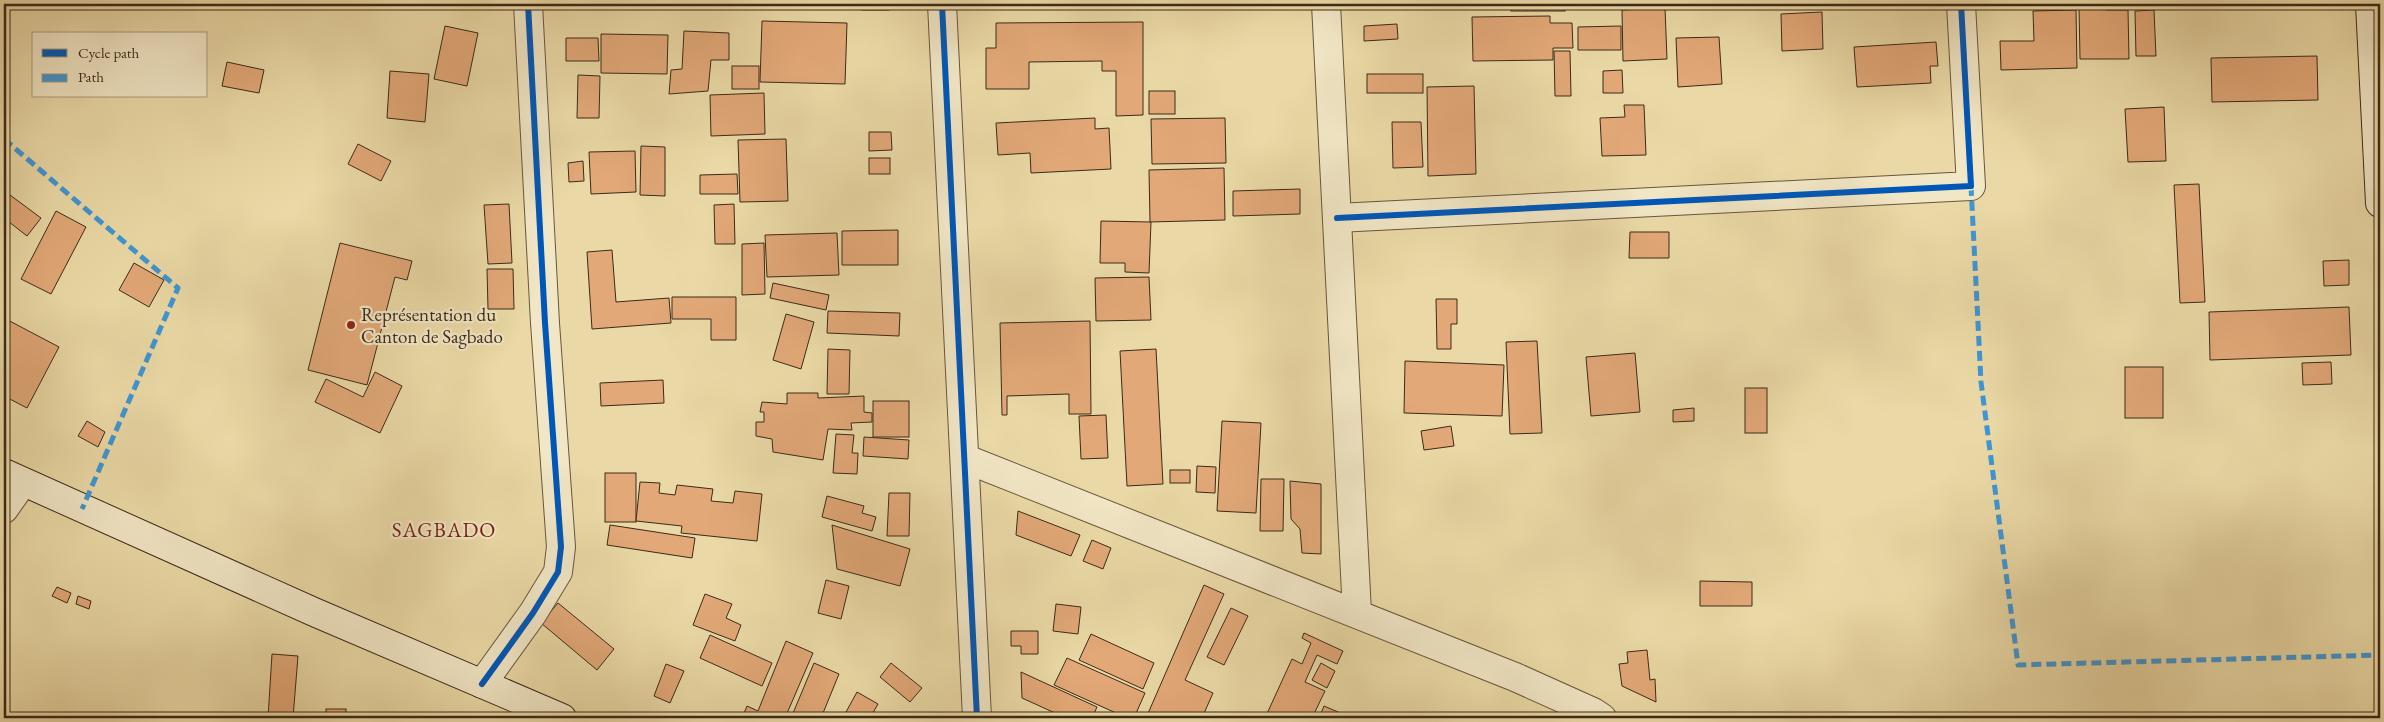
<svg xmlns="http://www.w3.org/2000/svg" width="2384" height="722" viewBox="0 0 2384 722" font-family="'EB Garamond',serif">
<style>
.building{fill:#e2a878;stroke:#3c2a19}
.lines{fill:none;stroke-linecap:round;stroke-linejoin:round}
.street-casing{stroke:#68563c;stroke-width:30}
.secondary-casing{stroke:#3c2a19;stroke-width:30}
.street{stroke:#f1e6c5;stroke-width:28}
.secondary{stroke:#f1e6c5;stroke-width:28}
.quiet{stroke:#3f96d4;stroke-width:5;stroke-dasharray:10 5;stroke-linecap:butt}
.cycleway-casing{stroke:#f1e6c5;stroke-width:9}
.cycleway{stroke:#0057b8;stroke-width:6}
.poi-dot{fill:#8f2418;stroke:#f1e6c5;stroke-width:2}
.labels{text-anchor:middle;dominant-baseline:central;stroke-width:4.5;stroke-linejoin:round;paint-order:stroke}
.poi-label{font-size:19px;fill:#3c2a19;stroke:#f1e6c5;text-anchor:start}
.quarter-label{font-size:21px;letter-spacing:1px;fill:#7a1f14;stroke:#f1e6c5}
</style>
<rect width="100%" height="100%" fill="#ead9a6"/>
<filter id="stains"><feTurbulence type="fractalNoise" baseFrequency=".004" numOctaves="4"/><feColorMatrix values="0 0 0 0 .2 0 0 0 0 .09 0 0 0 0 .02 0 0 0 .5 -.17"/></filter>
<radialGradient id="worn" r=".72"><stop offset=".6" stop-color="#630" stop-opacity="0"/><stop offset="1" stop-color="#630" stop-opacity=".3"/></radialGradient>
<g class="building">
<rect x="724" y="4" width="67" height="3"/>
<rect x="862" y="4" width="27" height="6"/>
<path d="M1264,4h29v4l-29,-1z"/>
<rect x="1511" y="4" width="54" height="7"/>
<path d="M2079,6h27v4h22l1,49h-49z"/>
<path d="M1665,8l2,51 -44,2 -1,-51z"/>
<path d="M2076,10l1,58 -76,2 -1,-29h34l-1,-30z"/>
<path d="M2154,10l2,46h-20l-1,-45z"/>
<path d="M1822,12l1,37 -41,2 -1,-37z"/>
<path d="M1550,16v7h22l1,25h-20v12l-80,1 -1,-44z"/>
<path d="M762,21l85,2 -2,61 -85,-2z"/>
<path d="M1143,22v93l-27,1v-45h-14v-10l-73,1v27h-43v-41h10v-25z"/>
<path d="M1397,24l1,15 -34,2v-15z"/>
<path d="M445,26l33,7 -11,53 -33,-7z"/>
<path d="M1621,26v24h-43v-23z"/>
<path d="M684,31l45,2v27h-18l-3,31 -39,3 2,-24 11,-1z"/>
<path d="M601,34l67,1 -1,39 -66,-1z"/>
<path d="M1719,37l3,47 -44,3 -2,-49z"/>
<path d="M566,38h32l1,23h-33z"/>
<path d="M1936,42l2,24h-8l1,17 -74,4 -3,-40z"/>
<path d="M1554,51h16l1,45h-16z"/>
<path d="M2317,56l1,44 -106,2 -1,-44z"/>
<path d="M227,62l37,8 -5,23 -37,-7z"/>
<rect x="732" y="66" width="27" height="23"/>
<path d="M1622,70l1,23h-20v-22z"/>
<path d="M390,71l39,3 -4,48 -38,-4z"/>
<rect x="1367" y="74" width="56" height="19"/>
<path d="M578,75l22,1 -1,42h-22z"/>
<path d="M1474,86l2,88 -48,2 -1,-89z"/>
<rect x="1149" y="91" width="26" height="23"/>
<path d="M764,93l1,41 -54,2 -1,-41z"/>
<path d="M1624,105h20l2,50 -44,1 -2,-38 25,-1z"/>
<path d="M2164,107l2,54 -38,1 -3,-53z"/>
<path d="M1095,118v11l14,-1 2,41 -80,4 -1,-20 -32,2 -2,-32z"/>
<path d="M1225,118l1,45 -74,1 -1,-45z"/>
<path d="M1392,122h29l2,45 -30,1z"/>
<path d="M869,132h22l1,18 -23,1z"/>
<path d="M786,139l2,62 -48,1 -2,-62z"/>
<path d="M358,144l33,17 -10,20 -33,-17z"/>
<path d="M641,146l24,1v49l-25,-1z"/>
<path d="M635,151l1,41 -45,2 -2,-42z"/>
<rect x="869" y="158" width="21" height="16"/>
<path d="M583,161l1,20 -15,1 -1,-19z"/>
<path d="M1224,168l1,52 -75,2 -1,-52z"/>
<path d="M737,174l1,20h-38v-19z"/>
<path d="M2199,184l6,118 -25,1 -6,-118z"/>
<path d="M1300,189v25l-67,2v-25z"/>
<path d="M10,195l31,23 -14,18 -23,-18v-14z"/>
<path d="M509,204l3,59 -24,1 -4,-59z"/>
<path d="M734,204l1,40h-20l-1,-39z"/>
<path d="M56,211l30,16 -35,67 -30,-15z"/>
<path d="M1101,221l50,1 -2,51 -24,-1v-9h-25z"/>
<path d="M898,230v35h-56v-34z"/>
<path d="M1630,232h39v26h-40z"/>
<path d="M837,233l2,42 -72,2 -2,-42z"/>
<path d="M340,243l72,18 -5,19 -12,-3 -28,108 -59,-15z"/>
<path d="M764,243l1,51 -23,1v-51z"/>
<path d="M612,250l4,52 53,-4 2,25 -79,6 -5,-77z"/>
<path d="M2349,260v25l-25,1 -1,-25z"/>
<path d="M134,263l30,17 -15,27 -30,-17z"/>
<path d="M487,269h26l1,40h-26z"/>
<path d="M1149,277l2,43 -55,1 -1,-43z"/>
<path d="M773,283l56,12 -3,15 -56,-12z"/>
<path d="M672,297h64v43h-25v-21h-39z"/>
<path d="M1436,299h21v25h-6v25h-14z"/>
<path d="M2349,307l2,48 -141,5 -1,-48z"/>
<path d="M828,311l72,2 -1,23 -72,-3z"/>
<path d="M786,314l28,8 -13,47 -28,-9z"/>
<path d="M4,318l55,29 -32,61 -23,-12z"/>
<path d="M1090,321l1,93h-22v-20l-62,2v19h-5l-2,-92z"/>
<path d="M1537,341l5,92 -32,1 -4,-92z"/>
<path d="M828,349l22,1 -1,44h-22z"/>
<path d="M1156,349l7,135 -36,2 -7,-135z"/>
<path d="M1635,353l5,59 -49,4 -5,-59z"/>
<path d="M1405,361l99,4 -2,51 -98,-3z"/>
<path d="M2331,362l1,22 -29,1 -1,-22z"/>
<rect x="2125" y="367" width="38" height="51"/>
<path d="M375,372l27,14 -22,47 -65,-31 11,-23 37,18z"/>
<path d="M663,380l1,23 -63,3 -1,-23z"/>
<rect x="1745" y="388" width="22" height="45"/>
<path d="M787,393h31v5l46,-2v16l8,1v9l-21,1 1,7 -24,-1 -5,31 -50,-8 -1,-13 -16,-3v-14h8v-10h-4l2,-10 25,2z"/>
<rect x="873" y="401" width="36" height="36"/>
<path d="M1694,408v13l-21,1v-12z"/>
<path d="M1106,415l2,43 -27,1 -2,-43z"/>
<path d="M87,421l18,11 -7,15 -20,-11z"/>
<path d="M1222,421l39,2 -5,90 -39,-2z"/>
<path d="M1451,426l3,20 -30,4 -3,-19z"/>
<path d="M836,434l18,1 -2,18h6l-1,21 -24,-1z"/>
<path d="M864,437l45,3 -1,19 -45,-3z"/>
<path d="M1197,466l19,1 -1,26 -19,-1z"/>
<rect x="1170" y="470" width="20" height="13"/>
<rect x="605" y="473" width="31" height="49"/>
<path d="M1261,479h23l-1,52h-23z"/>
<path d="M1290,481l31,3v70l-19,-1 -2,-24 -9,-10z"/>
<path d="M640,482l20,1 -1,10 16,2 2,-10 36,4 -2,12 22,2 2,-12 27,3 -5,47 -76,-8 1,-7 -46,-5z"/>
<path d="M889,493h21l-1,43h-22z"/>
<path d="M827,496l37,10 -2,7 14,4 -4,14 -50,-14z"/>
<path d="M1018,511l62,24 -9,21 -55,-21z"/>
<path d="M610,525l85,13 -3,20 -85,-13z"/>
<path d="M832,525l78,24 -10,37 -63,-17z"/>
<path d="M1092,540l19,8 -8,21 -20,-8z"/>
<path d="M826,580l23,6 -8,33 -23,-6z"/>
<path d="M1700,581l52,1v24h-52z"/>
<path d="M1204,585l20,9 -39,86 28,13 -11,25h-56z"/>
<path d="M57,587l14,6 -4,10 -15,-7z"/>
<path d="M705,594l27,10 -6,14 15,7 -6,16 -42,-16z"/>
<path d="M78,596l13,5 -2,8 -13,-5z"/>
<path d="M558,603l56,46 -17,21 -56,-47z"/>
<path d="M1056,604l25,3 -3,27 -25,-3z"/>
<path d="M1231,608l17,8 -24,49 -17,-8z"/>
<path d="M1011,631h27v23h-17v-8h-10z"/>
<path d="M1304,633l39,18 -6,13 -20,-9 -12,27 20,9 -13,27h-47l27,-59 10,5 9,-21 -9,-5z"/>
<path d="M1091,634l63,29 -11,26 -64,-29z"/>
<path d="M710,635l62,28 -10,23 -62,-28z"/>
<path d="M786,641l27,12 -28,65h-43l5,-12 11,5z"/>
<path d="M1647,650l3,30 5,-1 1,23 -34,-16 -3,-22 9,-1 -1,-11z"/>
<path d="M272,654l26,2 -5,62h-25z"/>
<path d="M1067,658l78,35 -11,25h-7l-73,-33z"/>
<path d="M814,663l25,11 -18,44h-30z"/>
<path d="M891,663l31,25 -12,14 -30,-25z"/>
<path d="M1321,663l14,8 -8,17 -15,-8z"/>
<path d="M666,664l18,7 -14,32 -16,-7z"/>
<path d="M1021,672l76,35 -5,11h-26l-44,-20z"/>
<path d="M857,692l21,12 -8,14h-13l-11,-6z"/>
<path d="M1324,706l28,12h-33z"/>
<rect x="326" y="709" width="20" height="9"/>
</g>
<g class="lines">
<g class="street-casing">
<g id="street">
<path d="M942,4l35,714"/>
<path d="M1326,4l31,609"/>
<path d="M1337,218l634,-32 -10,-182"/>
<path d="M966,459l549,218 78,35 9,6"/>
<path d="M4,509l19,-27"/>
<path d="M482,684l51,-71 25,-41 3,-25 -16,-224 -17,-319"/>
</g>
</g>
<g class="secondary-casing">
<g id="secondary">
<path d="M2370,4l10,199"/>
<path d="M4,473l310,139 248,106"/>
</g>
</g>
<use href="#street" class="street"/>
<use href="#secondary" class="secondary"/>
<g class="quiet">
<path d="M4,139l174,149 -96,221"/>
<path d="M1971,186l10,196 37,283 362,-10"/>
</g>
<g class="cycleway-casing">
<g id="cycleway">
<path d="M942,4l35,714"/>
<path d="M1337,218l634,-32 -10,-182"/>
<path d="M482,684l51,-71 25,-41 3,-25 -16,-224 -17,-319"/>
</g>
</g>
<use href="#cycleway" class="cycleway"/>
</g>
<circle class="poi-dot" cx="351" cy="325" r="5"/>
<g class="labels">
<g class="poi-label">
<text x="361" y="314">Représentation du<tspan x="361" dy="22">Canton de Sagbado</tspan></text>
</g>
<g class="quarter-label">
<text x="444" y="529">SAGBADO</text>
</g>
</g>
<rect width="2384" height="722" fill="none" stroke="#ead9a6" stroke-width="20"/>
<rect x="5" y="5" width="2374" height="712" fill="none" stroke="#3c2a19" stroke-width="2.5"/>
<rect x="10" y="10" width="2364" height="702" fill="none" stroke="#3c2a19"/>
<rect x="32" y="32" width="175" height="65" fill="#f1e6c5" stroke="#a99b80"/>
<rect x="42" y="49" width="25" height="8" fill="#0057b8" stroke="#a99b80"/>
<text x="78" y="58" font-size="15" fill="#3c2a19">Cycle path</text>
<rect x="42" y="74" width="25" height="8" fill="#3f96d4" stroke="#a99b80"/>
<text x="78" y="82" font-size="15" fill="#3c2a19">Path</text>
<rect width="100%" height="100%" filter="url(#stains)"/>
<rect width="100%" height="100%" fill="url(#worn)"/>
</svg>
